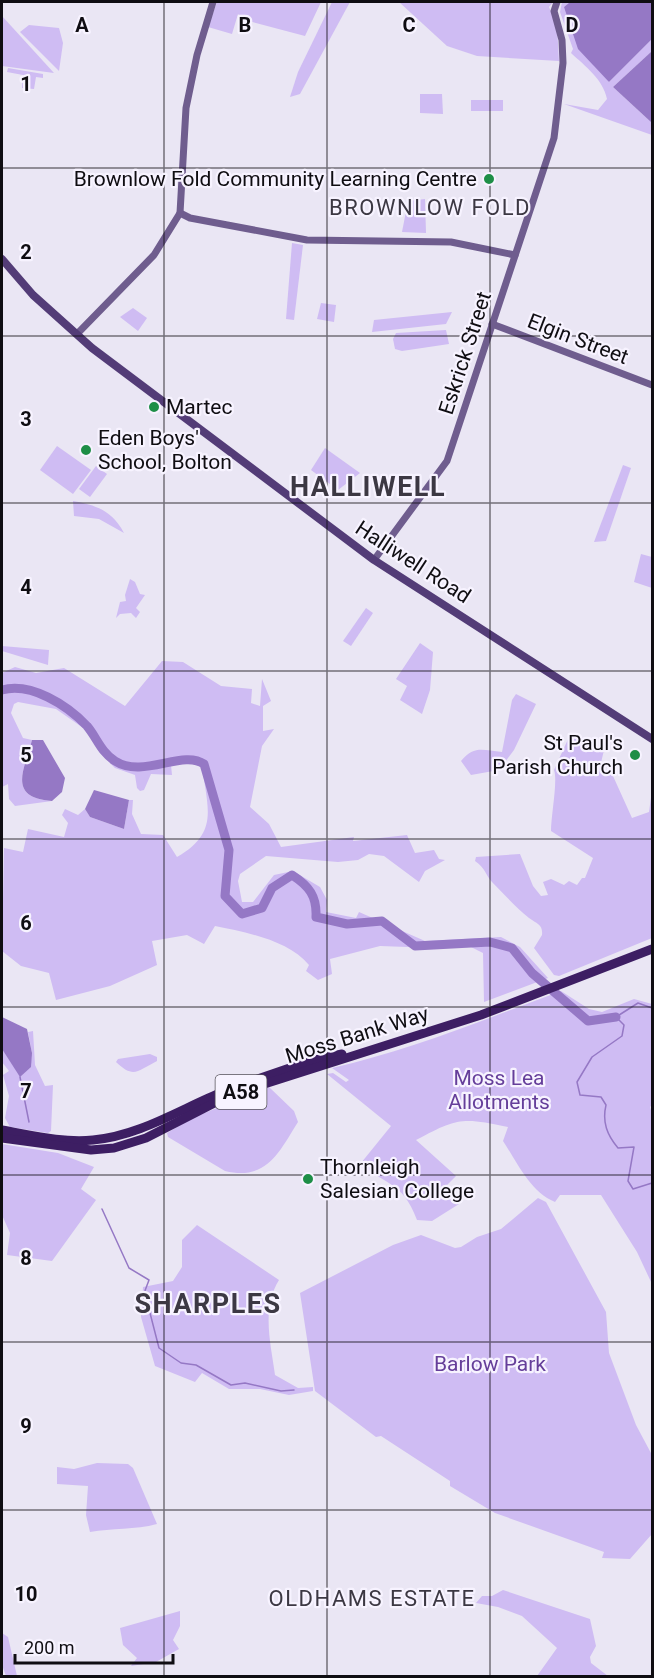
<svg xmlns="http://www.w3.org/2000/svg" width="654" height="1678" viewBox="0 0 654 1678" font-family="Roboto,sans-serif">
<style>
.green{fill:#cfbcf3}
.water{fill:#9578c5}
.lines{fill:none;stroke-linecap:round;stroke-linejoin:round}
.stream{stroke:#9578c5;stroke-width:1.5}
.river{stroke:#9578c5;stroke-width:9}
.secondary{stroke:#6f5d8e;stroke-width:7}
.primary{stroke:#533c77;stroke-width:8}
.highway{stroke:#3d1e63;stroke-width:9}
.grid{fill:none;stroke:#0f0d12;stroke-width:1.5;stroke-opacity:0.55}
.poi-dot{fill:#1e8e47;stroke:#f7f3ff;stroke-width:2}
.labels{text-anchor:middle;dominant-baseline:central;stroke-width:4.5;stroke-linejoin:round;paint-order:stroke}
.shield{fill:#f7f3ff;stroke:#555259;stroke-width:1.5}
.shield-label{font-size:20px;font-weight:bold;fill:#0f0d12}
.poi-label{font-size:21px;fill:#0f0d12;stroke:#f7f3ff;text-anchor:start}
.street-label{font-size:21px;fill:#0f0d12;stroke:#f7f3ff}
.park-label{font-size:21px;fill:#653e9a;stroke:#f7f3ff}
.neighbourhood-label{font-size:22px;letter-spacing:1.5px;fill:#3c3843;stroke:#f7f3ff}
.district-label{font-size:27px;font-weight:bold;letter-spacing:1.5px;fill:#3c3843;stroke:#f7f3ff}
.grid-label{font-size:20px;text-anchor:middle;font-weight:bold;fill:#0f0d12;stroke:#f7f3ff;stroke-width:4.5;stroke-linejoin:round;paint-order:stroke}
</style>
<rect width="100%" height="100%" fill="#eae6f4"/>
<g class="green">
<path d="M217,2h104l-16,34 -60,-16 -7,-6 -6,20 -24,-7z"/>
<path d="M332,2h18l-50,92 -10,3 8,-25z"/>
<path d="M399,2h154l-4,5 8,19 2,35 -82,-5 -30,-10z"/>
<path d="M562,2h8l-6,5 45,75 43,-43v12l-39,36 39,36v12l-88,-31 34,6 9,-11c-4,-20 -22,-33 -36,-46l2,-4 -13,-37z"/>
<path d="M2,16l52,57 -52,-7z"/>
<path d="M29,25l30,3 4,15 -4,28 -39,-39z"/>
<path d="M8,68l35,6v4l-7,-1 -2,12 -12,-1 1,-13 -16,-3z"/>
<path d="M420,94h22l1,20 -23,-1z"/>
<rect x="471" y="100" width="32" height="11"/>
<path d="M425,199l1,34 -24,-1 6,-31z"/>
<path d="M292,243l11,2 -9,75 -8,-1z"/>
<path d="M321,303l15,2 -2,17 -17,-3z"/>
<path d="M133,308l14,10 -9,13 -18,-14z"/>
<path d="M452,312l-6,12 -74,8 2,-12z"/>
<path d="M446,330l3,14 -47,7 -7,-2 -2,-10 3,-6z"/>
<path d="M57,446l34,24 -18,24 -33,-24z"/>
<path d="M325,448l35,25 -22,17 -27,-20z"/>
<path d="M623,465l8,3 -25,73 -12,1z"/>
<path d="M96,466l11,8 -17,23 -11,-8z"/>
<path d="M73,501c22,4 39,9 51,32l-25,-14 -25,-3z"/>
<path d="M641,554l11,3v31l-18,-6z"/>
<path d="M130,579l5,3 5,12 5,1 -9,13 4,4 -4,6 -5,-5 -11,1 -4,4 4,-16 6,-1 -1,-6z"/>
<path d="M366,608l7,5 -22,33 -8,-5z"/>
<path d="M420,643l13,9 -3,38 -8,24 -22,-14 7,-14 -11,-7z"/>
<path d="M2,646l47,4 -1,15 -46,-14z"/>
<path d="M162,661l21,1 38,24 31,3 -1,14 9,3 2,-27 9,22 -8,5v25l11,-2 -12,17 -12,61 19,17 12,23 73,-10 -1,4 54,-6 8,18 19,-3 5,9 6,1 -20,11 -6,11 -35,-26 -15,-2 -11,6 -20,2 -72,-6 -26,18 -2,7 4,21h11l21,-27 19,-4 27,16 7,13 -1,12 30,6 3,-6 66,29 76,-4 19,10 28,31 -64,24 -1,-49 -14,-7 -34,2 -55,-2 -50,13 2,15 -14,6 -12,-9 3,-6c-21,-25 -64,-33 -94,-39l-11,18 -17,-9 -35,6 5,24 -47,21 -54,14 -7,-27 -28,-7 -19,-15 2,-103 19,4 5,-23 36,8 4,-14 -6,-8 3,-6 13,6 7,-6 5,8 34,12 5,-29h4l-1,14 9,20 22,1 14,22c43,-25 30,-49 25,-92l-5,-3 -26,3 1,10 -21,-1 -7,16 -4,1 -3,-3 -2,-13 -20,-7 -15,-15 -14,-23 -30,-21 -38,-7 -4,2 -3,9 12,25 9,2c-8,31 -25,57 20,61l-37,5 -6,-7 -1,-15 -6,3v-114l13,-6 21,6 28,-5 61,38z"/>
<path d="M516,694l20,10 -22,46 -15,20 -28,5 -10,-14c13,-16 22,-11 41,-9l10,-52z"/>
<path d="M574,733l30,17 -4,17 13,9 19,42 17,-6 3,-22v148l-93,38 -5,-1 -20,-27 8,-13c1,-11 -5,-11 -13,-17 -13,-10 -25,-24 -37,-36 -7,-8 -6,-13 -17,-21l1,-4 44,-3 13,32 8,10 7,-1 -5,-13 8,-3 13,6 5,-4 8,4 5,-7h3l8,-20 -42,-27c0,-16 7,-50 3,-61l15,-33 3,1z"/>
<path d="M561,991l28,18 13,3 32,-13 18,5v101l-2,2 2,6v171l-15,-32 -36,-57h-41l-5,7c-25,-10 -38,-40 -52,-61l5,-14c-46,-10 -51,-9 -92,13l40,36 -12,12 15,16 -27,17 -15,-1c-15,-40 -31,-33 -56,-57l30,-37 -64,-52 6,-1 13,9 3,-2 -17,-12c79,-18 154,-49 229,-77z"/>
<path d="M33,1031l2,34 10,21 8,-1 -2,46 -3,2 -38,-6 -5,-9 4,-22 -6,-21 6,-4 -7,-9v-13l19,27 11,-23 -4,-21z"/>
<path d="M150,1054l7,3v4c-20,10 -23,18 -41,1l2,-3z"/>
<path d="M269,1087l25,24 4,11c-19,30 -31,59 -73,49l-57,-34 -1,-4 25,-15z"/>
<path d="M2,1144l56,9 36,14 -13,22 15,11 -44,61 -45,-6 3,-22 -8,-18z"/>
<path d="M538,1198l8,4 60,110 3,41 27,72 16,30v79l-22,25 -28,-1 2,-6 -109,-39 -45,-27v-5l-69,-45 -5,1 -61,-46 -15,-98 93,-48 28,-10 34,13 6,-1 16,-10 24,-8z"/>
<path d="M197,1225l82,55c-18,29 -8,64 -4,95l23,13 15,-1v4l-24,4 -29,-6h-31l-27,-16 -7,9 -40,-16 -14,-49 2,-30 30,-6 9,-14v-27z"/>
<path d="M97,1463l31,1 5,4 24,56c-22,6 -45,4 -67,8l-4,-17 2,-29 -31,-2v-17l17,2z"/>
<path d="M503,1590l87,29 6,27 -6,11 1,6 17,13h-71l20,-28 -35,-32 -24,-9 -22,-4 6,-7h10z"/>
<path d="M180,1611v15l-7,14 6,9 -23,13 -25,4 6,-8 -14,-13 -3,-17z"/>
<path d="M2,1633l6,4 9,39h-11l-4,-11z"/>
</g>
<g class="water">
<path d="M570,2h82v37l-43,43 -31,-33 -14,-42z"/>
<path d="M652,51v72l-39,-36z"/>
<path d="M32,740h11l22,38 -3,14 -10,9c-45,-4 -28,-30 -20,-61z"/>
<path d="M94,790l35,10 -5,29 -34,-12 -5,-8z"/>
<path d="M2,1017l25,12 5,24 -1,14 -11,10 -18,-28z"/>
</g>
<g class="lines">
<g class="stream">
<path d="M652,1008l-14,-5 -22,14 8,8 -2,11 -30,21 -15,25 3,13 21,2 5,8c-4,17 1,30 12,43l16,-1 -6,34 5,8 19,-6"/>
<path d="M20,1077l9,45"/>
<path d="M102,1209l27,59 20,12 -6,16 1,17h6l9,35 22,15 15,2 35,20 14,-2 36,8 13,-1"/>
</g>
<path class="river" d="M2,690c29,-8 65,15 85,36 10,12 14,26 28,35 28,18 68,-12 89,3l25,86 -4,46 17,18 20,-6 10,-20 20,-13c17,11 25,21 24,42l31,7 35,-3 33,25 75,-4 22,6 20,25 56,48 28,-4"/>
<g class="secondary">
<path d="M180,213l10,5 117,22 144,2 64,13"/>
<path d="M492,324l160,61"/>
<path d="M77,334l77,-79 26,-42 6,-105 11,-53 16,-53"/>
<path d="M374,560l73,-99 107,-323 9,-75 -1,-23 -8,-29 3,-9"/>
</g>
<path class="primary" d="M2,259l31,36 59,53 282,212 278,179"/>
<g class="highway">
<path d="M252,1081l58,-20 32,-7"/>
<path d="M2,1130c29,5 60,13 91,10 47,-4 89,-32 132,-49"/>
<path d="M2,1138l89,12 23,-2 32,-10 84,-43 251,-80 171,-66"/>
</g>
</g>
<path class="grid" d="M164,2v1674M327,2v1674M490,2v1674M2,168h650M2,336h650M2,503h650M2,671h650M2,839h650M2,1007h650M2,1175h650M2,1342h650M2,1510h650"/>
<g class="poi-dot">
<circle cx="489" cy="179" r="6"/>
<circle cx="154" cy="407" r="6"/>
<circle cx="86" cy="450" r="6"/>
<circle cx="635" cy="755" r="6"/>
<circle cx="308" cy="1179" r="6"/>
</g>
<g class="labels">
<rect class="shield" x="215.5" y="1075" width="51" height="34" rx="4.5"/>
<g class="shield-label">
<text x="241" y="1092">A58</text>
</g>
<g class="poi-label">
<text x="477" y="179" text-anchor="end">Brownlow Fold Community Learning Centre</text>
<text x="166" y="407">Martec</text>
<text x="98" y="438">Eden Boys'<tspan x="98" dy="24">School, Bolton</tspan></text>
<text x="623" y="743" text-anchor="end">St Paul's<tspan x="623" dy="24">Parish Church</tspan></text>
<text x="320" y="1167">Thornleigh<tspan x="320" dy="24">Salesian College</tspan></text>
</g>
<g class="street-label">
<text transform="translate(578 339) rotate(21)">Elgin Street</text>
<text transform="translate(465 353) rotate(-72)">Eskrick Street</text>
<text transform="translate(413 562) rotate(33)">Halliwell Road</text>
<text transform="translate(357 1035) rotate(-17)">Moss Bank Way</text>
</g>
<g class="park-label">
<text x="499" y="1078">Moss Lea<tspan x="499" dy="24">Allotments</tspan></text>
<text x="490" y="1364">Barlow Park</text>
</g>
<g class="neighbourhood-label">
<text x="430" y="207">BROWNLOW FOLD</text>
<text x="372" y="1598">OLDHAMS ESTATE</text>
</g>
<g class="district-label">
<text x="368" y="487">HALLIWELL</text>
<text x="208" y="1304">SHARPLES</text>
</g>
</g>
<g class="grid-label">
<text x="82" y="32">A</text>
<text x="245" y="32">B</text>
<text x="409" y="32">C</text>
<text x="572" y="32">D</text>
<text x="26" y="91">1</text>
<text x="26" y="259">2</text>
<text x="26" y="426">3</text>
<text x="26" y="594">4</text>
<text x="26" y="762">5</text>
<text x="26" y="930">6</text>
<text x="26" y="1098">7</text>
<text x="26" y="1265">8</text>
<text x="26" y="1433">9</text>
<text x="26" y="1601">10</text>
</g>
<rect width="654" height="1678" fill="none" stroke="#0f0d12" stroke-width="6"/>
<path d="M15 1654v9h158v-9" fill="none" stroke="#0f0d12" stroke-width="3"/>
<text x="24" y="1654" font-size="18" fill="#0f0d12" stroke="#f7f3ff" stroke-width="4.5" paint-order="stroke">200 m</text>
</svg>
